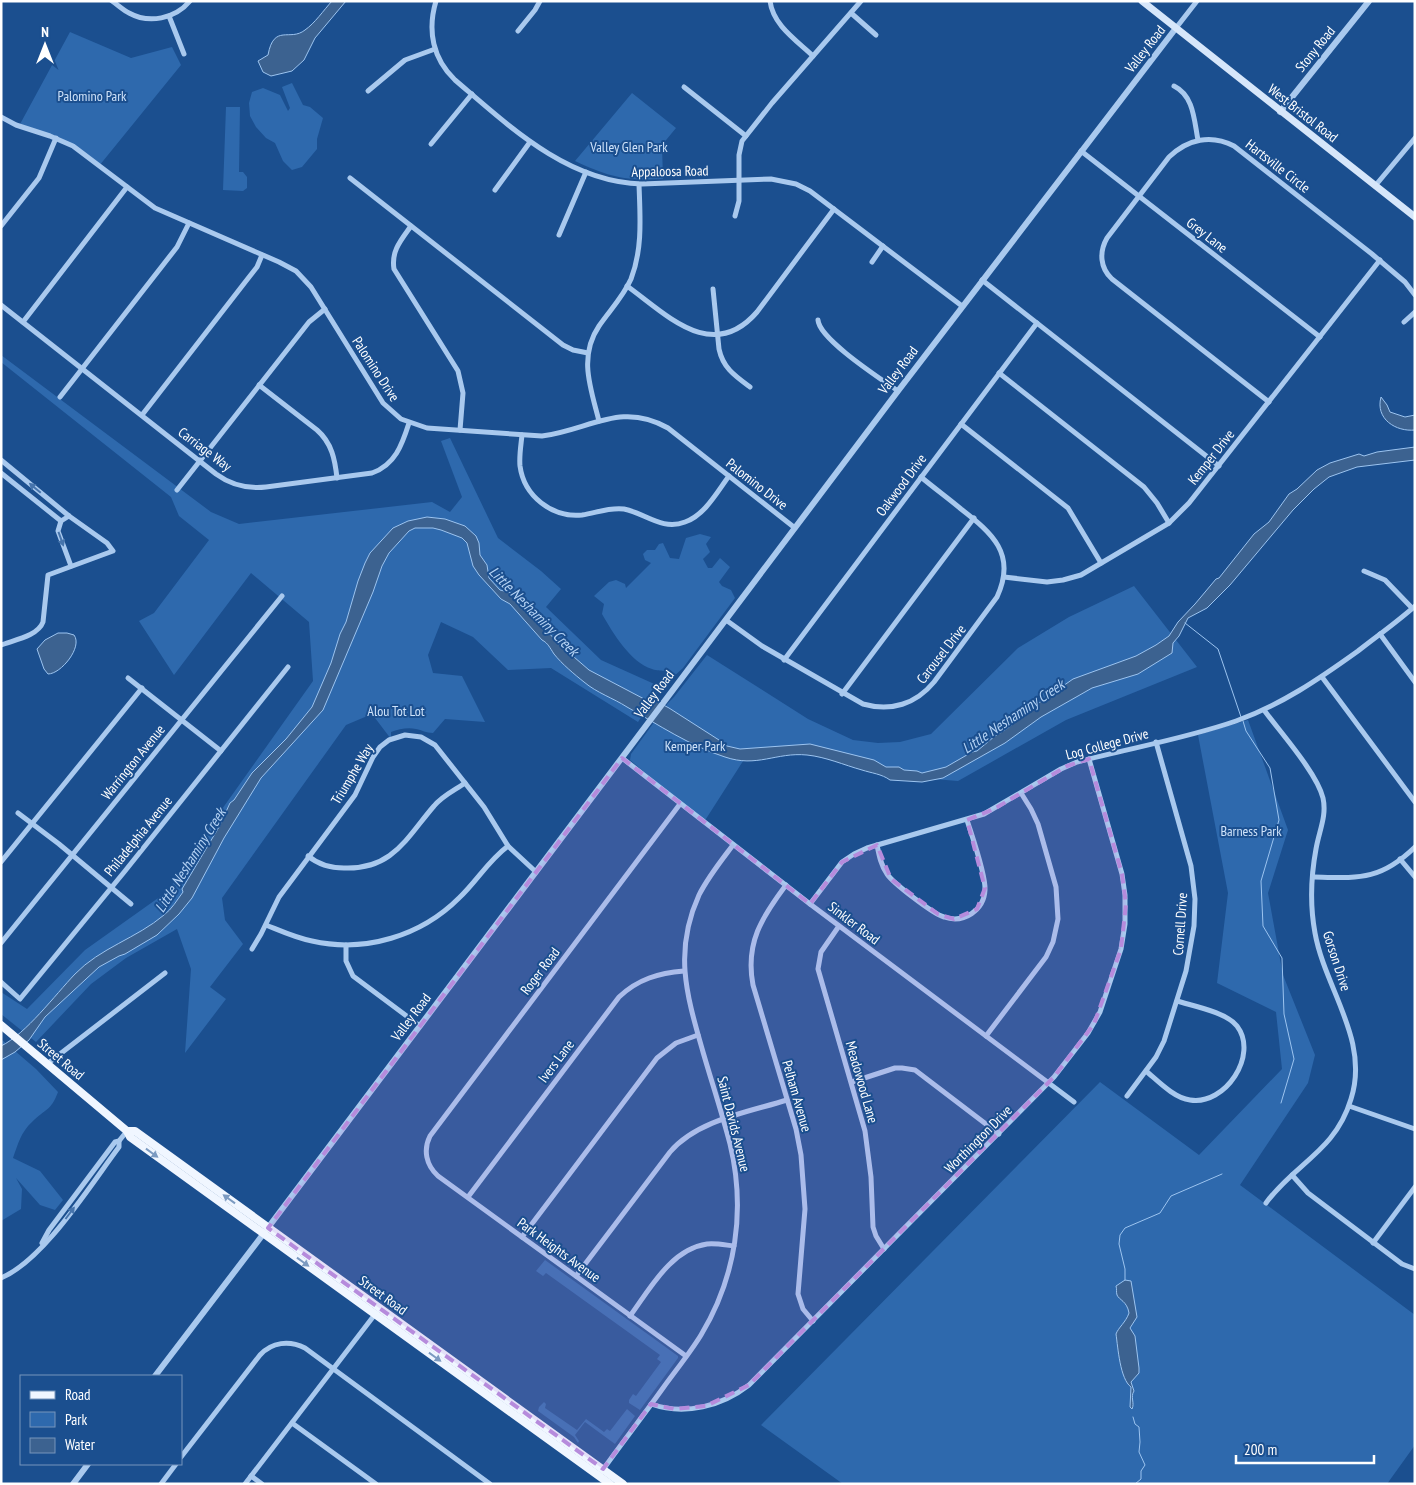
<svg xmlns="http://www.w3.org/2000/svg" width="1416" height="1485" viewBox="0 0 1416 1485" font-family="'PT Sans Narrow',sans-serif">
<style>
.green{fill:#2e69ad}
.water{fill:#3c6290;stroke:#9cc4f0}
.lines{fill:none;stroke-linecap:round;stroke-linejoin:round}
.stream{stroke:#9cc4f0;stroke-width:1}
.minor{stroke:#a9c9ee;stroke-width:5}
.tertiary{stroke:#a9c9ee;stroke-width:6}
.secondary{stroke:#d6e6fa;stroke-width:7}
.primary{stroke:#f0f6ff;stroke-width:8}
.oneway{fill:#4674ac}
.oneway2{fill:#7b9ac1}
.marked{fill:#b68bdc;fill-opacity:0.2;stroke:#b68bdc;stroke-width:4;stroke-dasharray:10 6;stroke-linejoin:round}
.labels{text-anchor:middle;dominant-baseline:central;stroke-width:4;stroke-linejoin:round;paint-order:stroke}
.street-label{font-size:14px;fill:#fff;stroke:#1b4f8f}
.park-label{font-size:14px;fill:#cfe3fa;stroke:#1b4f8f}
.water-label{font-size:15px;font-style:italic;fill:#b5d3f5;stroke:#1b4f8f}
</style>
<rect width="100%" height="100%" fill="#1b4f8f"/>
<g class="green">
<path d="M70,32l61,26 41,-11 9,18 -82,101 -19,-16 -61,-24z"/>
<path d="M292,83l11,22 7,2 13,11 -6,21v10l-15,18 -10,3 -9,-9 -8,-18 -9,-5 -10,-11 -6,-11 -1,-13 3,-11 11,-4 17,7 8,16 2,-3 -8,-21z"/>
<path d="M632,93l44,35 -14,17 1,34c-37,2 -54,-2 -88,-18z"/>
<path d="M226,107h14l-1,65h4l4,5v11l-4,3 -20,-1z"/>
<path d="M1,355l210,157 28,12 193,-22 18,10 12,-15 -21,-56 9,-3 48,100 43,33 20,18 -15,18 55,53 60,27 -23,35 -87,-54 -43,2 -35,-33 -32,-15 -13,33 5,18 29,3 23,46 -40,-3 -12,14c-7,0 -11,-3 -17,-4 -8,-2 -17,0 -25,3v7l-19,-25 -26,11 -124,173 3,22 18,24 -33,43 16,12 -41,54 6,-84 -14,-40 -51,29 -35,26 -55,58 -35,-28v-22l26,17 58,-59 83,-59 47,-72 98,-138 -4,-59 -58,-49 -77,102 -35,-54 15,-8 55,-73 -30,-24 -8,-19 -170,-135z"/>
<path d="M700,534l11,3 -5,7 4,8 -7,7 5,9h4l8,-10 10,9 -11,15 3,4 9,4 4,8 -52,70 -10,9c-12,-10 -9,-4 -21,-8 -22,-7 -39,-36 -50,-55l2,-10 -10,-8 15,-14 7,-2 9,4 1,4 25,-25 -6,-3 -2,-6 4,-4h8l4,-6 4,-1 7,15 9,1 7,-21z"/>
<path d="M1134,586l63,81 -131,53 -108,61 -61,-5 -94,-24 -58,6 -41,64 -74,-62 1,-6 37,-51 6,-6 33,-42 101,64 45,21 25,3 22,-1 31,-8 87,-86 51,-31z"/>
<path d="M1248,720l40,110 -20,63 15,82 32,80 -7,28 -68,102 175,130v130l-28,39h-544l-82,-59 339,-343 99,73 83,-86 -6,-57 -59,-29 11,-90 -30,-158z"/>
<path d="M1,1039l35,30 22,23c-7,19 -13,17 -26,30 -11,10 -14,22 -19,36l27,13 23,29 -8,10 -15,-5 -24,-27 6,11 -1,20 -20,12z"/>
<path d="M545,1260l133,96v2l-38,52 -11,-7v-3l4,-6 3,2 25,-34 -4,-3 3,-4 -114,-82 -3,3 -7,-5z"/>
<path d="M544,1402l2,2 -1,4 32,22 9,-11 18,13 3,-3 3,2 17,-22 8,7 -20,28 -30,-22 -10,13 4,6 -1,2 -4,-6 -36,-26 1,-4z"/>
</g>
<g class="water">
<path d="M332,1h14l-31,37 -11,22 -12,11 -21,5 -8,-4 -5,-11 10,-6c6,-32 22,-13 37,-25 10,-7 18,-19 27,-29z"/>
<path d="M1381,397l6,8 3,7 15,5 10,-2v15c-19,2 -40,-11 -34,-33z"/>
<path d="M1415,447v13l-58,7 -28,10 -15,12 -21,21 -63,75 -23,23 -19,10 -9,18 -6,7 -1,10 -34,21 -46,14 -14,8 -37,21 -36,26 -62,35 -21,4 -32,-2c-8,-6 -19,-7 -28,-10 -18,-5 -36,-13 -55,-15 -31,-3 -50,13 -82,2 -35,-11 -66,-32 -98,-50 -14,-9 -30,-14 -43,-25 -10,-8 -22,-18 -30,-28 -4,-6 -6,-11 -12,-14l-32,-36 -9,-5 -22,-24 -6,-9 -6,-23 -5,-5 -21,-8 -8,-2h-18l-6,3 -20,22 -7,13 -9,26 -50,118 -62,68 -37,60 -32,60 -13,16 -22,21 -32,19 -6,2 -20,11 -54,50 -16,23 -14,12 -14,8v-14c25,-12 54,-51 74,-72 25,-26 62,-36 89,-59 8,-6 13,-15 19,-23l-1,-3 37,-62 11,-24 4,-3 18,-27 34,-34 26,-32 19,-44 9,-29 6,-12 12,-41 7,-18 5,-10 23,-25 15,-7 19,-4 18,2 20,7 11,10 3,7 1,12 7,10 2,13 11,12 12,3 47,51 30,26 59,31h8l13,7 50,32 8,6 13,3 70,-5 64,16 12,7h13l5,3 13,1 5,2 24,-6 26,-15 5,-1 18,-15 13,-8 25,-21 40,-28 63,-23 20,-11 13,-9 9,-14 17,-18 21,-25 3,-1 35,-44 15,-12 20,-28 8,-5 20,-19 13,-7 29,-9 5,2 13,-4z"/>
<path d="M58,633h9l7,2c9,12 -13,39 -26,39l-4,-5 -7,-20 8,-9z"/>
<path d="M1125,1280l6,1 6,36 -7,11 5,8 4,32v5l-8,9 3,9c-4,6 1,12 -2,18l-2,-2 1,-20c-11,-8 -13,-39 -15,-53 2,-6 10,-12 13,-21 -2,-12 -10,-13 -12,-18 -1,-3 0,-6 -1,-9z"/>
</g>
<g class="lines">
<g class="stream">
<path d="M1185,623l33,26 23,68"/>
<path d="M1243,721l3,10 24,37 9,52 -18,61 2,45 19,32 2,56 10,45 -13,44"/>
<path d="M1125,1280v-11l-6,-25 1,-9 5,-7 35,-15 11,-17 51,-22"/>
<path d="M1133,1417l2,7 4,3 1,15 -1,10 6,13 -4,6v8l-6,5"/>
</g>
<g class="minor">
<path d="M112,1c6,4 11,9 17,12 20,11 46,6 61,-12"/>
<path d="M436,1c-9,30 -3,58 19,79 54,46 112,102 187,104l129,-5 25,5 14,7 152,115"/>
<path d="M770,1c3,24 26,39 43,55"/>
<path d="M851,13l25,22"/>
<path d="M169,16l15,38"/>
<path d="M1176,28l21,-27"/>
<path d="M518,31l17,-21 5,-9"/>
<path d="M1174,86c20,10 20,34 24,54"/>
<path d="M684,87l62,49"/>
<path d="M368,91l37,-31 30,-11"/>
<path d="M1,117l15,8 34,11 23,10 82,62 124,54 17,9 15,16 72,116 18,16 26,9 115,8c47,-6 79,-35 126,-8l127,100"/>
<path d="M431,144l41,-50"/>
<path d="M1081,151l239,186"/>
<path d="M350,178l213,167 10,5 15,3"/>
<path d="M1375,186l40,-48"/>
<path d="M495,190l35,-48"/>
<path d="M735,216l4,-15v-46l3,-14 30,-38 89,-102"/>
<path d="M1,226l38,-48 17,-40"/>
<path d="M411,226c-10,14 -20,25 -17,43l64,102 5,22 -3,37"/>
<path d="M559,235l27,-63"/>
<path d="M872,262l11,-16"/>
<path d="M982,280l237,186"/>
<path d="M627,286c39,28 85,78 130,26l77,-103"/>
<path d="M713,289l6,60c4,19 16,27 31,38"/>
<path d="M1,305l215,169c15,11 32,15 50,13l106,-14c23,-8 30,-28 37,-50"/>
<path d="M818,320c1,19 63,59 80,71"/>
<path d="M23,322l104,-135"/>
<path d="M1404,322l11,-10"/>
<path d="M999,373l145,114 13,16 12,20"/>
<path d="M259,385l58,45c15,13 18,30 20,48"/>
<path d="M60,397l117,-150 12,-24"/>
<path d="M1269,402l-157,-123c-12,-11 -13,-27 -5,-41l62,-81c19,-18 42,-23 65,-11l138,108 33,28 10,13"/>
<path d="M142,415l104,-134 11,-14 5,-12"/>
<path d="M599,421c-8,-32 -21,-64 0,-95 11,-16 24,-29 32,-47 12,-31 9,-63 8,-95"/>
<path d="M961,424l107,84 33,55"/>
<path d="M522,435c-1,10 -3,21 -2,31 4,30 32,52 62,49 14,-2 27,-8 42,-6 21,4 38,22 61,13 20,-7 32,-30 44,-46"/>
<path d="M1,460l68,56 38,27 6,8 -65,24 -5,47c-5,14 -29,18 -42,23"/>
<path d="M1,473l60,48"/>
<path d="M177,490l132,-168 16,-13"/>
<path d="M69,516l-8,5 -3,10 13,35"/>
<path d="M1364,571l21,9 27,28"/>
<path d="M1004,577l43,5 16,-2 18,-5 88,-52 20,-20 191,-243"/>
<path d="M726,620l36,26 101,58c28,8 53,0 71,-22l63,-85c20,-43 -5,-64 -36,-88 -13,-11 -27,-21 -40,-32"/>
<path d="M1380,634l35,48"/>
<path d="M784,660l253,-337"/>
<path d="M1322,677l93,125"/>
<path d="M128,678l93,73"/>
<path d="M842,694l132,-176"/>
<path d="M1264,710c16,22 53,63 59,88 4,18 -4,33 -7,51 -5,27 -6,57 -1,84 10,56 55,107 36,166 -16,53 -56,64 -85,104"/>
<path d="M622,758l188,146 264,198"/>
<path d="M680,804l-250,332c-7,14 -4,29 8,40l248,180"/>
<path d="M18,813l41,31 72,60"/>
<path d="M877,845c2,10 4,21 10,29 6,9 46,40 57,43 20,7 40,-7 41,-27 1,-15 -13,-54 -18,-70"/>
<path d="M308,856c11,9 23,12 36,12 49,2 63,-31 90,-62 8,-10 21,-16 31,-23"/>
<path d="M1400,859l15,18"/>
<path d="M1,862l141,-174"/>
<path d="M1314,877c44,1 66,4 101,-30"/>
<path d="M786,885c-24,32 -41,58 -33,100l43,144 5,26 4,54 -7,85 5,15 10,12"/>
<path d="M810,904l32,-42 12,-8 13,-6 117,-34 77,-45 16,-7c53,-14 107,-23 159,-41 45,-16 83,-42 122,-70 19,-15 39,-29 57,-45"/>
<path d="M266,925c15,6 30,13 46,16 53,12 109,-5 147,-43 18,-17 29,-37 49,-52"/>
<path d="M839,926l-18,26 -3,17 47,162 6,46 2,50 3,9 8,13"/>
<path d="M1,943l281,-347"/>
<path d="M346,945v16l7,15 67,50"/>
<path d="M252,949l9,-15 18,-37 76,-102 18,-38 7,-10 9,-7 16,-5 16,2 14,8 49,62 24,39 28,26"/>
<path d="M1,982l19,17 105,-128 163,-204"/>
<path d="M986,1036l60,-79 7,-15 5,-23 -2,-32 -18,-63 -7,-15 -10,-16"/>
<path d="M47,1064l118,-91"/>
<path d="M1146,1071c12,10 28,27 44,29 35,6 69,-45 47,-74 -11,-14 -44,-20 -60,-25"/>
<path d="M852,1082l43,-14h7l13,2 84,64"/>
<path d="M1127,1096l29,-39 8,-16 22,-70 8,-45 1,-27 -4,-33 -35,-124"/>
<path d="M1349,1106l66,23"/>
<path d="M1292,1175l16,18 94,71 13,5"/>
<path d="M468,1197l151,-200c19,-18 40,-24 65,-26"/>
<path d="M522,1237l135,-179 19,-15 22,-8"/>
<path d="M42,1243l7,-13 66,-88 4,-1 8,-10"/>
<path d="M1373,1243l42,-56"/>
<path d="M576,1276l94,-124c27,-32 79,-40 117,-52"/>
<path d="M1,1278c43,-18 90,-94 118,-131v-6"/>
<path d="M630,1316c20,-27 41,-67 77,-72 9,-1 18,1 27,2"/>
<path d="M651,1404c34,12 71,2 98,-19l305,-308 34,-44 12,-21 21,-63 4,-25v-29l-3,-21 -33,-115"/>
<path d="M292,1423l84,61"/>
<path d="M181,1457l79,-102c12,-13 29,-15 45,-7l185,136"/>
<path d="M602,1471c20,-28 41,-55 61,-83 13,-18 27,-35 38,-53 35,-58 45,-125 29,-191 -8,-31 -18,-61 -27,-92 -16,-56 -30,-100 -4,-157 9,-18 22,-34 34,-50"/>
<path d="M251,1476l11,8"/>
<path d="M161,1484l15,-20"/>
<path d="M245,1484l131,-171"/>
</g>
<g class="tertiary">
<path d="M1280,112l89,-111"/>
<path d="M155,1376l103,-135 640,-850 278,-363"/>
<path d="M73,1484l15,-20"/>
</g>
<path class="secondary" d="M1142,1l273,216"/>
<g class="primary">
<path d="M1,1025l126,106 3,6 480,347"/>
<path d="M127,1131h8l488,353"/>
</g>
</g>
<defs><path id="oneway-solid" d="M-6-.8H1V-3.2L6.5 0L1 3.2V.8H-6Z" transform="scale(1.25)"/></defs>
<g class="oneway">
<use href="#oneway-solid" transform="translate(35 488) rotate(-140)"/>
<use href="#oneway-solid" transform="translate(61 539) rotate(70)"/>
<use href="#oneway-solid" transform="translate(70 1213) rotate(-53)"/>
</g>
<g class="oneway2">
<use href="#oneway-solid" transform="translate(152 1153) rotate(36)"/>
<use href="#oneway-solid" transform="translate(229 1199) rotate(-144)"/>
<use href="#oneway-solid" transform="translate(303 1262) rotate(36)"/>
<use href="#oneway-solid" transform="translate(435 1357) rotate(36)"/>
</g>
<path class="marked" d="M622,758l188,146 32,-42 35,-17 14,34 47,35 16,5 23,-10 8,-21 -18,-68 27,-11 73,-43 22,-7 33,115 4,30 -5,45 -27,75 -40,53 -305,308 -43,21 -32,3 -23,-5 -48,65 -335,-241z"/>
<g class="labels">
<g class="street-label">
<text transform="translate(1145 49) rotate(-52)">Valley Road</text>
<text transform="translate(1315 49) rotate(-51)">Stony Road</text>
<text transform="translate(1303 113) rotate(38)">West Bristol Road</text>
<text transform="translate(1278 166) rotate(38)">Hartsville Circle</text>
<text transform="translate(670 171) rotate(-1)">Appaloosa Road</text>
<text transform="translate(1207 235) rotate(38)">Grey Lane</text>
<text transform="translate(376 369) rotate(57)">Palomino Drive</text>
<text transform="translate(898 370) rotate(-53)">Valley Road</text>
<text transform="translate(205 449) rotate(37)">Carriage Way</text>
<text transform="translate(1211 457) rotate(-52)">Kemper Drive</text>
<text transform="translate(757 484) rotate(38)">Palomino Drive</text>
<text transform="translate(901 485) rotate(-53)">Oakwood Drive</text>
<text transform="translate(941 654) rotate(-52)">Carousel Drive</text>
<text transform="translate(654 694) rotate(-53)">Valley Road</text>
<text transform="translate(1107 744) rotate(-15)">Log College Drive</text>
<text transform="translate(133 762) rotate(-51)">Warrington Avenue</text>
<text transform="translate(352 774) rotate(-59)">Triumphe Way</text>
<text transform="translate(138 836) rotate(-51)">Philadelphia Avenue</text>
<text transform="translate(854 923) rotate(37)">Sinkler Road</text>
<text transform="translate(1180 924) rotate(-86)">Cornell Drive</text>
<text transform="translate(1337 961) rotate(72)">Gorson Drive</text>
<text transform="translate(540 971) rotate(-53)">Roger Road</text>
<text transform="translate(411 1017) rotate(-53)">Valley Road</text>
<text transform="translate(61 1059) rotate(40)">Street Road</text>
<text transform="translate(556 1061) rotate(-53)">Ivers Lane</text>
<text transform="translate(862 1082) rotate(74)">Meadowood Lane</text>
<text transform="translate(797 1096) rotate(74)">Pelham Avenue</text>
<text transform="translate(734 1124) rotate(76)">Saint Davids Avenue</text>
<text transform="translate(978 1139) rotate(-45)">Worthington Drive</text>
<text transform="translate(559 1250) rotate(36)">Park Heights Avenue</text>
<text transform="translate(383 1295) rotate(36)">Street Road</text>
</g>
<g class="park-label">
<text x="92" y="96">Palomino Park</text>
<text x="629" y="147">Valley Glen Park</text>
<text x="396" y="711">Alou Tot Lot</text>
<text x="695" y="746">Kemper Park</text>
<text x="1251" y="831">Barness Park</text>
</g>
<g class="water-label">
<text transform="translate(534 611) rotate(45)">Little Neshaminy Creek</text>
<text transform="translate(1013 716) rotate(-34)">Little Neshaminy Creek</text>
<text transform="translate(190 860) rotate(-58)">Little Neshaminy Creek</text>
</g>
</g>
<rect width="1416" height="1485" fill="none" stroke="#ffffff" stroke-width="5"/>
<rect x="20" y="1375" width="162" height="90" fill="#1b4f8f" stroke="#7695bc"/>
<rect x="30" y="1391" width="25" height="8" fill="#f0f6ff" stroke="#7695bc"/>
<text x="65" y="1400" font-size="15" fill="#ffffff">Road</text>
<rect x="30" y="1412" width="25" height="15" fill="#2e69ad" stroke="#7695bc"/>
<text x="65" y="1425" font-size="15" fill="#ffffff">Park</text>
<rect x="30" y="1438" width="25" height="15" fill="#3c6290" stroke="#7695bc"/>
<text x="65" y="1450" font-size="15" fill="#ffffff">Water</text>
<g transform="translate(45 45)" stroke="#1b4f8f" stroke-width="4" paint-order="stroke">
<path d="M0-4L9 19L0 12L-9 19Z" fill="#ffffff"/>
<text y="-8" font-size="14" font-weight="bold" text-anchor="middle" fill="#ffffff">N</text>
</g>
<path d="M1236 1455v8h138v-8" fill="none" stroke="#ffffff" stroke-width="2.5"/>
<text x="1244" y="1455" font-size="15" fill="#ffffff" stroke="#1b4f8f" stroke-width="4" paint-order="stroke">200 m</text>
</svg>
